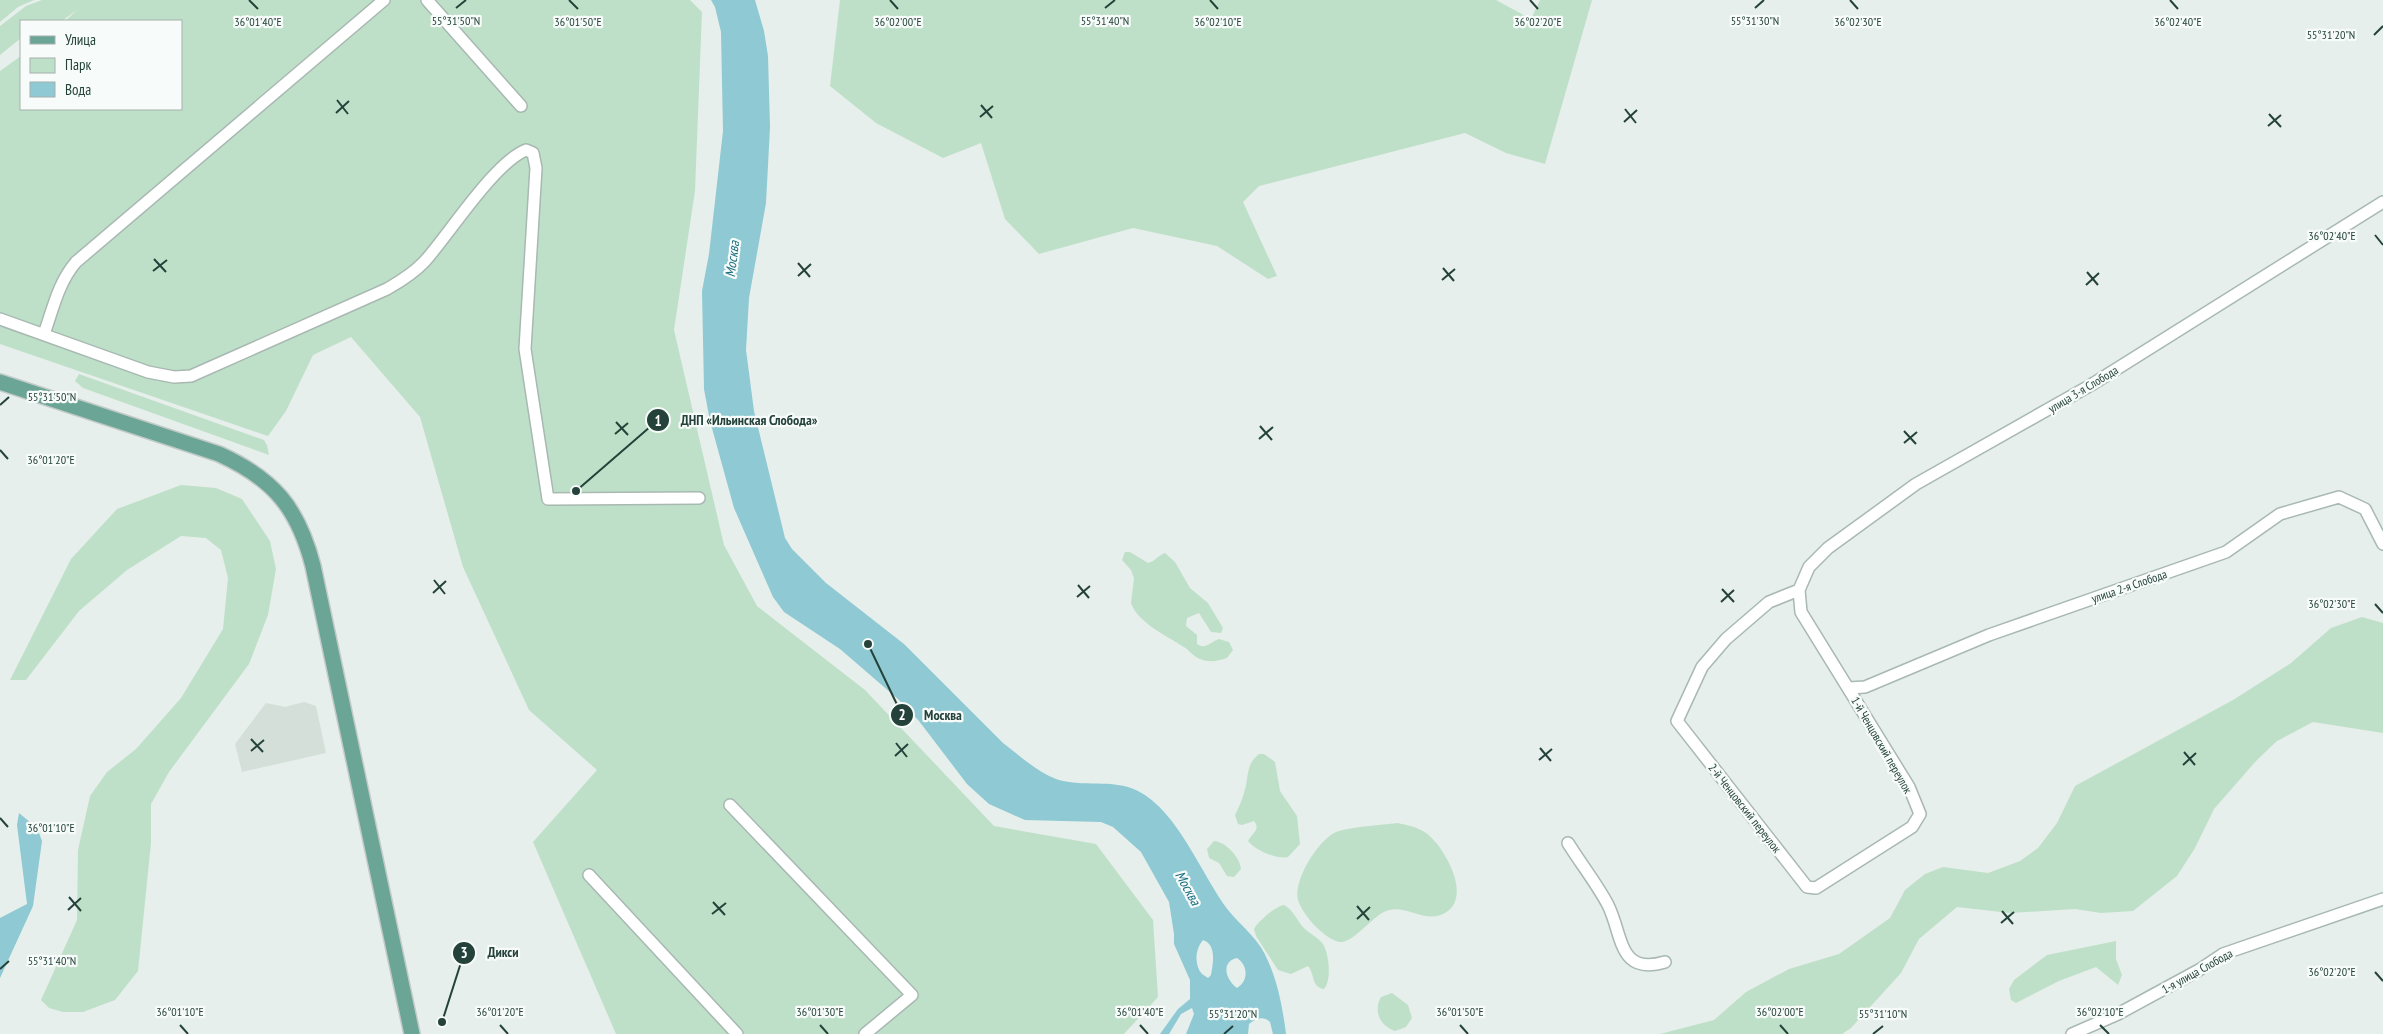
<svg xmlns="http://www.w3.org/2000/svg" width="2383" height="1034" viewBox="0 0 2383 1034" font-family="'PT Sans Narrow',sans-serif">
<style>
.built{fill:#d4dfda}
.green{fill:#bfe0c8}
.water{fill:#8ec9d4;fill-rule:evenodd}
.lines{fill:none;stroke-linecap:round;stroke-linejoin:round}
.street-casing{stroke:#a8b8b2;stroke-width:14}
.primary-casing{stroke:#c2cac8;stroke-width:18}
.street{stroke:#fff;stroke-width:11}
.primary{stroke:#6aa596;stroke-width:15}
.ticks{fill:none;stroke:#24423a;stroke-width:2}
.labels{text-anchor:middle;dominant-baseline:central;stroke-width:4.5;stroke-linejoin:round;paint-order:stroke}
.street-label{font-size:12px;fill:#24423a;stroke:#f7fbf9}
.water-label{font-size:14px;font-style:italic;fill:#1c6f80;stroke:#f7fbf9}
.ticks-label{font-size:12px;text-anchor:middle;fill:#24423a;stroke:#f7fbf9;stroke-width:4.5;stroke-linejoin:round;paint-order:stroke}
.leader{fill:none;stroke:#24423a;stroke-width:2}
.callout-dot{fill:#24423a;stroke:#f7fbf9;stroke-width:2}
.mark-label{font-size:15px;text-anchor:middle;font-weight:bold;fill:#fff}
.callout-label{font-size:14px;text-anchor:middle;font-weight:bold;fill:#24423a;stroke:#f7fbf9;stroke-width:4.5;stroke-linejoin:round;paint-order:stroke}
</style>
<rect width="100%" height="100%" fill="#e6efeb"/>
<path class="built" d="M304,702l12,4 10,47 -84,19 -7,-28 31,-41 19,4z"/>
<g class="green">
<path d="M0,0h34l-16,7 -18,15z"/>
<path d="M42,0h648l12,12 -7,179 -21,139 50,215 33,61 108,84 129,136 102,18 57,76 5,77 -34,37h-508l-83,-192 64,-72 -68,-60 -66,-143 -43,-150 -69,-80 -38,18 -27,56 -18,25 -268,-92v-273l21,-15v53h160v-88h-116l13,-12 -16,12h-41v17l-21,17v-29l26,-20z"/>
<path d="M840,0h656l35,19 9,-19h52l-47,164 -39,-11 -41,-20 -206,53 -16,16 34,74 -9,3 -51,-33 -84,-18 -94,26 -34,-35 -24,-76 -38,15 -67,-35 -46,-37z"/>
<path d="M79,374l185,66 3,5 2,10 -186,-67 -8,-7z"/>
<path d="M181,485l35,3 26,11 28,42 6,28 -8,46 -19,49 -80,108 -18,32v39l-13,128 -23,29 -32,12h-20l-14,-4 -8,-8 36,-80 1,-70 12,-54 17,-24 29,-23 45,-51 42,-69 5,-51 -7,-28 -15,-12 -25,-2 -54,34 -48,41 -53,69h-16l61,-121 46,-50z"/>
<path d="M1125,552h5l18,11c8,-2 10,-8 17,-10l10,9 15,26 18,15 15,25 -2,5 -10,-1 -12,-19 -12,5 -1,8 11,9v9c9,6 13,-2 22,-5l10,3 4,8 -6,8c-10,3 -17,5 -27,1 -6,-2 -10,-8 -16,-12 -17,-11 -46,-24 -53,-44l3,-25 -3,-8 -9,-10z"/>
<path d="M2362,617l21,6v110l-70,-11 -36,19 -21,20 -42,48 -19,39 -18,28 -44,35 -32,2 -26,-4 -65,4 -53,-6 -38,32 -18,34 -50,55 -9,6h-182l54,-14 32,-28 43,-23 50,-15 51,-36 15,-28 20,-16 18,-7 45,6 32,-12 18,-13 19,-25 18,-37 158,-86 58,-37 40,-35z"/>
<path d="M1259,754h5l11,8 5,29 17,25 3,28 -12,13c-11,3 -33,-7 -40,-16 4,-8 13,-11 6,-20l-12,4 -4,-1 -3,-9c4,-8 8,-17 10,-26 4,-14 1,-25 14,-35z"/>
<path d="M1397,823c10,2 21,4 29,10 18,13 45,61 22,78 -20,15 -39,-6 -59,-1 -17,4 -37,38 -53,31 -14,-5 -34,-27 -38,-41 -5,-19 19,-58 36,-67 11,-6 49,-8 63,-10z"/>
<path d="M1214,841c12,1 26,16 27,28l-7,8 -7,-1 -8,-13 -10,-5 -2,-9z"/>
<path d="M1284,905c9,5 12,13 18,21 6,7 15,10 21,18 6,9 9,37 1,45 -13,-2 -9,-15 -16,-23l-17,8 -13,-4 -22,-34 -2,-7c4,-8 22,-23 30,-24z"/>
<path d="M2116,941v18l6,16 -4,10 -22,-18 -37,14 -43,22 -5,-3 -2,-11 5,-9 33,-25z"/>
<path d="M1392,993l16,12 4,13 -6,9 -11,4c-15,-5 -22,-20 -14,-34z"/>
</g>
<g class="water">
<path d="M711,0h44l9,31 4,25 2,71 -4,76 -17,95 -3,52 8,61 31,127 7,11 34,34 78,61 99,99c16,12 34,29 53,36 26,9 56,-1 82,12 40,20 64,85 90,119 14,17 32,30 40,51 10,22 15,49 18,73h-13l-3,-12c-7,-7 -15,-3 -21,2l-1,10h-62l8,-20 -2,-6 -11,6 -12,20h-9l18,-25 12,-10v-19l-16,-36v-10l-5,-32 -28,-50 -28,-25 -12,-5 -76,-2 -36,-16 -22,-20 -48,-63 -21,-22 -58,-50 -56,-37 -11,-15 -39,-89 -24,-87 -6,-32 -2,-98 7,-37 14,-123 -2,-99 -6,-25zM1203,940c14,5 10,23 8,35l-3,3 -6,-4c-8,-9 -7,-25 1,-34zM1237,958c11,7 12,23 0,30 -11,-8 -17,-26 0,-30z"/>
<path d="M19,813l18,15 5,13 -9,65 -33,72v-60l27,-14 -10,-79z"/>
</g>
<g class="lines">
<g class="street-casing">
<g id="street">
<path d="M427,0l94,106"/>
<path d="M0,319l148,53 26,5 17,-1 196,-87c14,-8 27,-16 38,-28 25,-28 69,-98 101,-111l7,3 3,15 -11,181 23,150 151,-1"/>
<path d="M44,334c9,-25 14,-51 32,-72l308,-262"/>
<path d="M1799,590l-30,12 -43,37 -24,28 -25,54 130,166 9,1 96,-61 8,-13 -11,-27 -108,-175 -2,-22 10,-23 19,-19 88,-64 175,-99 292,-183"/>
<path d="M1849,688l16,-1 124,-52 237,-83 54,-38 59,-17 26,12 18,35"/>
<path d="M730,805l182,190 -47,39"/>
<path d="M1568,843c13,21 29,41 40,62 15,30 10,71 57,57"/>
<path d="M589,875l148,159"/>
<path d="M2072,1034l46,-20 81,-44 24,-16 160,-55"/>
</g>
</g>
<g class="primary-casing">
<path id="primary" d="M0,382l219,72c55,25 79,54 94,112l99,468"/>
</g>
<use href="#street" class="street"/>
<use href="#primary" class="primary"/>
</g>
<path class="ticks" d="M249,0l9,9M569,0l9,9M890,0l8,9M1210,0l8,9M1530,0l8,9M1850,0l8,9M2170,0l8,9M456,8l10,-8M1105,8l10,-8M1755,8l9,-8M2374,35l9,-9M337,100l11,14M981,105l11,13M1625,109l11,14M336,113l13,-12M2269,114l12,13M980,117l13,-11M1624,122l13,-12M2268,126l13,-11M2375,235l8,10M154,259l12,13M798,263l12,14M1443,268l11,13M153,271l14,-11M2087,272l11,13M798,276l13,-12M1442,280l13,-11M2086,285l13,-12M0,405l9,-8M616,422l12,13M1260,426l12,14M1904,431l12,13M615,434l13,-11M1259,439l14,-12M1904,443l13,-11M0,450l8,9M434,580l11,14M1078,585l11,13M1722,589l12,13M433,593l13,-12M1077,597l13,-11M1721,602l13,-12M2375,604l8,9M251,739l12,13M896,743l11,14M1540,748l11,13M251,751l13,-11M2184,752l11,13M895,756l13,-12M1539,760l13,-11M2183,765l13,-12M0,818l8,9M69,897l12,14M713,902l12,13M1357,906l12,14M68,910l13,-12M2002,911l11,13M712,914l14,-11M1357,919l13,-12M2001,923l13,-11M0,969l9,-8M2375,972l8,9M180,1025l8,9M500,1025l8,9M820,1025l8,9M1140,1025l8,9M1460,1025l8,9M1780,1025l8,9M2100,1025l9,9M1224,1034l9,-8M1873,1034l10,-8"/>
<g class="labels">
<g class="street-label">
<text transform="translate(2083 389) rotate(-31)">улица 3-я Слобода</text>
<text transform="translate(2129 586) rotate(-19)">улица 2-я Слобода</text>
<text transform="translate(1882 745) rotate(60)">1-й Ченцовский переулок</text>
<text transform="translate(1745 808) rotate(52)">2-й Ченцовский переулок</text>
<text transform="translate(2197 971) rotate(-29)">1-я улица Слобода</text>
</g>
<g class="water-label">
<text transform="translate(732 259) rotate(-83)">Москва</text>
<text transform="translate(1188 888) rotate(61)">Москва</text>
</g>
</g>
<g class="ticks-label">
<text x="456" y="25">55°31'50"N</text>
<text x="1105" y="25">55°31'40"N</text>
<text x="1755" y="25">55°31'30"N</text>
<text x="898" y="26">36°02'00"E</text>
<text x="2178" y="26">36°02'40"E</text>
<text x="258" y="26">36°01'40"E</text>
<text x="578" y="26">36°01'50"E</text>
<text x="1218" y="26">36°02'10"E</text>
<text x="1538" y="26">36°02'20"E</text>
<text x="1858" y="26">36°02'30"E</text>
<text x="2331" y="39">55°31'20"N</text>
<text x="2332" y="240">36°02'40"E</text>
<text x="52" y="401">55°31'50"N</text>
<text x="51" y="464">36°01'20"E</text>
<text x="2332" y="608">36°02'30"E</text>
<text x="51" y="832">36°01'10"E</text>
<text x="52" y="965">55°31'40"N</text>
<text x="2332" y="976">36°02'20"E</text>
<text x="180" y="1016">36°01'10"E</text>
<text x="500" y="1016">36°01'20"E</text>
<text x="820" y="1016">36°01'30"E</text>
<text x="1140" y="1016">36°01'40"E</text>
<text x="1460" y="1016">36°01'50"E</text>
<text x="1780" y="1016">36°02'00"E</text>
<text x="2100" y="1016">36°02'10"E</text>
<text x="1233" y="1018">55°31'20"N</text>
<text x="1883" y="1018">55°31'10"N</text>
</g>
<path class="leader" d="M576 491L658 420M868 644L902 715M442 1022L464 953"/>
<g class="callout-dot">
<circle cx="576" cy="491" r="5"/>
<circle cx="868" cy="644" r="5"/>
<circle cx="442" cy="1022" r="5"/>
<circle cx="658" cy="420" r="12"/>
<circle cx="902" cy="715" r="12"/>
<circle cx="464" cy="953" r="12"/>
</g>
<g class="mark-label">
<text x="658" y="426">1</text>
<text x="902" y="720">2</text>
<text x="464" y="958">3</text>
</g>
<g class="callout-label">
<text x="749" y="425">ДНП «Ильинская Слобода»</text>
<text x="943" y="720">Москва</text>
<text x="503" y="957">Дикси</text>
</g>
<rect x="20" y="20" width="162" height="90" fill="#f7fbf9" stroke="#a3b1ad"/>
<rect x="30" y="36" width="25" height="8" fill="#6aa596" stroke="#a3b1ad"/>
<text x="65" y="45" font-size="15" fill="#24423a">Улица</text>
<rect x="30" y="58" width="25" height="15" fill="#bfe0c8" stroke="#a3b1ad"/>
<text x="65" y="70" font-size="15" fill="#24423a">Парк</text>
<rect x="30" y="82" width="25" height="15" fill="#8ec9d4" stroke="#a3b1ad"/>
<text x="65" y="95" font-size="15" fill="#24423a">Вода</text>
</svg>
